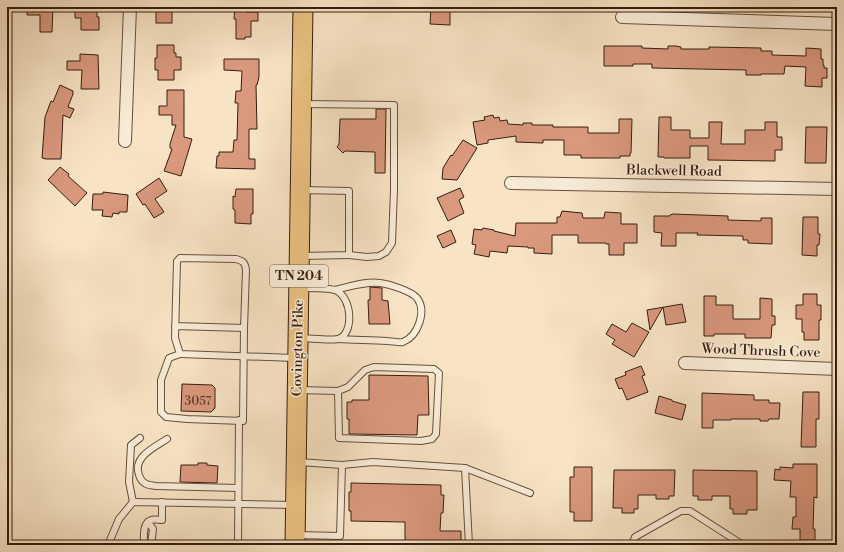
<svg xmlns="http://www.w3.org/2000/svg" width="844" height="552" viewBox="0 0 844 552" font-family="'Libre Bodoni',serif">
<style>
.building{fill:#da987d;stroke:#361e10}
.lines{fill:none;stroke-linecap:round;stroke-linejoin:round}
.service-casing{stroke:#66503d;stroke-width:8}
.minor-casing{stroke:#66503d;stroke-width:14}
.primary-casing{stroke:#361e10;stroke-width:21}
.service{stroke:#faedd9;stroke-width:6}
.minor{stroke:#faedd9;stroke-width:12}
.primary{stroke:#ecc282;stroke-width:19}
.labels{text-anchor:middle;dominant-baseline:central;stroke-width:3;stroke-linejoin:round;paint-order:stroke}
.number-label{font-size:12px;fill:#5f3c2b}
.shield{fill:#faedd9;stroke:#715c4c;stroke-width:1}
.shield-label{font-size:13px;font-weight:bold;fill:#361e10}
.street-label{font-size:14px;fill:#361e10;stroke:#faedd9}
</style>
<rect width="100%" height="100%" fill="#f8e4c5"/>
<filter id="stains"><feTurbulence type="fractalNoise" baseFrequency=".005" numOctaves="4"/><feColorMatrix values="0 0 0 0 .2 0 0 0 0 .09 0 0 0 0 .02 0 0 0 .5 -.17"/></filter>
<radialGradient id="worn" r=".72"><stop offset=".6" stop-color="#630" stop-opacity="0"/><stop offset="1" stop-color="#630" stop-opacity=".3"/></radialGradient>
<g class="building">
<path d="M27,7h26l-1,25h-12v-17h-13z"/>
<path d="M75,7h22v10h2v13h-18v-12h-6z"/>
<rect x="156" y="7" width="16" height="16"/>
<path d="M235,7h11v5h12v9h-7v16h-6v2h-9v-20h-2z"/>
<path d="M431,7h10v2h9v16l-20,-1z"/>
<path d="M157,45h17v8h2v4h5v13h-7v10h-16v-10h-3v-12h2z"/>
<path d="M604,46h38v2l26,1v-3h8l5,1v2h28v-2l52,1v3h11v4l34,1v-8l15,1v10h2v6h1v3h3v10h-5v9l-17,-1 1,-19 -21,-1 -1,8h-23v1h-15v-5l-94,-2v-4h-19v2h-29z"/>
<path d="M80,54l18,1 1,34h-18l1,-19h-15v-9h13z"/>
<path d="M224,59h35v18l-2,8h-1l1,44h-8v30h6v10l-39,-1 1,-12h2v-4h14l1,-12h3l1,-37h-3l1,-12h5l1,-20 -18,-1z"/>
<path d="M60,85l13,6v3l-5,13 6,2 -4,9 -7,-3 -2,44h-15l-4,-1 3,-41 6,-16 2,1z"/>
<path d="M167,90h17v47l8,2 -11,37 -17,-5 8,-22 -2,-1v-4l6,-19h-4v-10h-13v-9h8z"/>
<path d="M376,109h10l-1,64h-10v-21l-30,-1 -2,2 -6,-6 2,-3 1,-25h36z"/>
<path d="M493,115l1,3 5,-1 1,4 7,-1 1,4 15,1v-2h9v2h21v2h35v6h31v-14h13l-1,34h-1v3h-10v2h-39v-3h-17v-15h-21v3l-27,-1v-6l-28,4v3l-11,2 -4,-23 12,-2 -1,-3z"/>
<path d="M659,117h12v13h19v8h19v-16h13l-1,22h24v-14h20v-8h12v15h5v13h-7v11l-67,-1v-14h-18v12h-26v-1h-6z"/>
<path d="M806,127h21l-1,36h-21z"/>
<path d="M463,140l14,8 -20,32 -15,-1 1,-11 8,-13 1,1z"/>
<path d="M60,167l9,7 -1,2 19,17 -12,13 -27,-26z"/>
<path d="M159,178l8,13 -12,8 9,13 -10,6 -9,-14 -2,1 -7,-11z"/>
<path d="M460,188l4,9 -5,3 5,13 -16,8 -11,-23z"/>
<path d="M236,189h17v25h-2v10l-16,-1v-13l-2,-1v-13l2,1z"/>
<path d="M103,192l25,3 -1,17h-8v2l-6,-1 -1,4 -10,-1 1,-6h-11l1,-16h10z"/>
<path d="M562,211l20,2 1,5h21l1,-6 16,1v11h16v19h-13v12h-15v-11h-3v-1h-28v-8h-26v19l-18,-1v-5h-6v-1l-20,-1 -1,7 -17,-2 -1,6 -15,-3 2,-9 -4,-1 2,-15 8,1 1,-2 11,2v1l21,5 1,-13h41v-6h3z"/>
<path d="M673,214l55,2v4l33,1v-3h11v26l-24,-1v-3h-5v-4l-46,-1 1,-2h-22v13h-15l1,-13 -8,-1v-16h16v-1z"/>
<path d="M803,217h15v17h2l-1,11h-2v11l-15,-1z"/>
<path d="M451,230l5,12 -13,6 -6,-12z"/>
<path d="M370,287l12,1v12l6,1 2,23h-21l-1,-24h2z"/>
<path d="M803,294h14v11h4v15h-2v20h-15v-8h-2v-13h-6v-14h7z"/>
<path d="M704,296h12v9h17v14h27v-21l12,1v17h3v9h-3l-1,13h-26v-4h-31v2h-10z"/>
<path d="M682,304l4,18 -20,3 -3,-18 -13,23 -3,-20z"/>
<path d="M632,323l17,9 -15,25 -22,-13 3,-4 -9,-6 6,-10 14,8z"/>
<path d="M641,366l4,9 -3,1 6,16 -21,8 -5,-12 -3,1 -4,-10 11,-4 -1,-3z"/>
<path d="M369,375l59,1 1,39h-11l-1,20 -68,-1v-15h-2v-17h5v-2h17z"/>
<path d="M182,384l30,1 3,3v20l-4,4 -30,-1z"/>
<path d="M803,392h16v27h-3v28h-15z"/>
<path d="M702,393l52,2v5h15v3h11l-1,16h-10l-1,2h-8v-2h-29v1h-18v8h-11z"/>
<path d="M659,396l13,4v1l14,4 -4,15 -27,-7z"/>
<path d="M198,463h9v2l11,1 -1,17 -37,-1 1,-17h17z"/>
<path d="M793,464h24v34l-3,-1 -1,32h2v11h-15v-11h-8l1,-12h3v-20h-6l1,-16 -17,-1 1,-11 5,1v-3l13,1z"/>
<path d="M574,467h18v54h-18v-9h-4v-35h4z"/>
<path d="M614,470h61l-1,26h-5v3h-13v-4h-18v14h-4v4h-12v-5h-9z"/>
<path d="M693,470l64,1v39h-10v4h-14v-5h-3v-13h-18v4h-14v-4h-5z"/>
<path d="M351,483l90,2v10h3l-1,18h-2l-1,18h21v14h-56v-23l-54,-1v-10h-2v-19h2z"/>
</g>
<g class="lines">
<g class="service-casing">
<g id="service">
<path d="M303,104l91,1v84l-2,54 -6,9 -7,4 -12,1 -18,-2"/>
<path d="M301,256l48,-1v-64l-47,-1"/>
<path d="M335,290c14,-3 30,-9 45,-7 9,1 31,8 37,15 10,13 1,38 -14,44 -4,1 -11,-1 -16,-1 -16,-1 -32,-1 -49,-2"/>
<path d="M175,326l69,2 2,-58c-1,-8 -3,-9 -10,-11l-56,-1 -3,3 -2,77 5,16 115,4"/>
<path d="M300,338c10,0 29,3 38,1 16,-4 15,-42 -3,-49 -7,-2 -26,-2 -34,-2"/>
<path d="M180,354l-11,4 -8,22v32l5,5 21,2 56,2 1,-93"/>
<path d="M299,390l39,1 10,-4 17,-17 9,-3 60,2 5,4 -3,61 -4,5 -11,2 -82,-3 -1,-47"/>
<path d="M167,439c-12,8 -35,18 -28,36 3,9 8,10 17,11l82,2"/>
<path d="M342,465l31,-3 92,6 65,25"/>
<path d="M465,468l4,77"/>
<path d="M133,502l-4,-20 2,-37 9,-7"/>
<path d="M148,522l5,7 -2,16"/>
<path d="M297,535l43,1 2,-71 -43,-3"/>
<path d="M108,545l11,-26 14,-17 160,3"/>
<path d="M144,545c0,-7 -2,-22 7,-25 3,-1 8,0 11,0v-18"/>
<path d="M238,545l1,-125"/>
<path d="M632,545l3,-8 46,-26h9l53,34"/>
</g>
</g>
<g class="minor-casing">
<g id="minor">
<path d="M622,17l215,7"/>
<path d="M125,141l5,-134"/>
<path d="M511,183l326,6"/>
<path d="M685,363l152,6"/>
</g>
</g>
<g class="primary-casing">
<path id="primary" d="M295,545l8,-538"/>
</g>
<use href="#service" class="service"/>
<use href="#minor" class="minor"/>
<use href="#primary" class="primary"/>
</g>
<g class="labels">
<g class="number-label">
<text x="198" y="401">3057</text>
</g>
<rect class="shield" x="270" y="265" width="58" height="22" rx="3"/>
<g class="shield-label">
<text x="299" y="276">TN 204</text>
</g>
<g class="street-label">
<text transform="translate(674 171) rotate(1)">Blackwell Road</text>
<text transform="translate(298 348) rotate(-89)">Covington Pike</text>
<text transform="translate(761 351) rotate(2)">Wood Thrush Cove</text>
</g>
</g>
<rect width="844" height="552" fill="none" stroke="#f8e4c5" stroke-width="24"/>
<rect x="8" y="8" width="828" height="536" fill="none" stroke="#361e10" stroke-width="2"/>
<rect x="12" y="12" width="820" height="528" fill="none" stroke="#361e10"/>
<rect width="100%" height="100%" filter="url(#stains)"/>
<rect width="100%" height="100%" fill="url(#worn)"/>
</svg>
